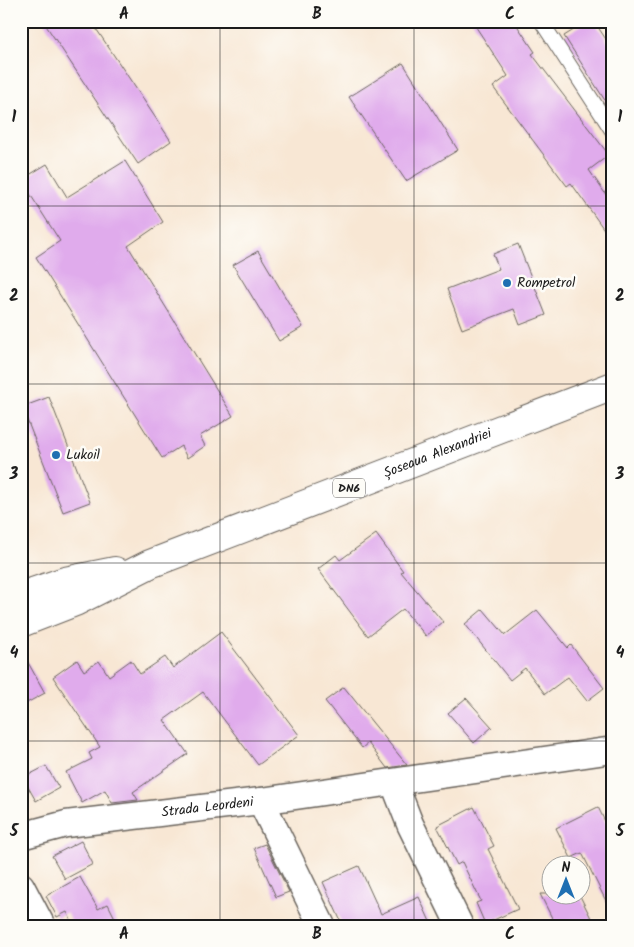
<svg xmlns="http://www.w3.org/2000/svg" width="634" height="947" viewBox="0 0 634 947" font-family="Kalam,sans-serif">
<style>
.building{fill:#e0abec}
.lines{fill:none;stroke-linecap:round;stroke-linejoin:round}
.lane-casing{stroke:#69635c;stroke-width:16}
.street-casing{stroke:#69635c;stroke-width:29}
.primary-casing{stroke:#69635c;stroke-width:30}
.lane{stroke:#fff;stroke-width:14}
.street{stroke:#fff;stroke-width:26}
.primary{stroke:#fff;stroke-width:28}
.grid{fill:none;stroke:#1c1c1c;stroke-width:1;stroke-opacity:0.55}
.poi-dot{fill:#1f6fb2;stroke:#fdfcf7;stroke-width:2}
.labels{text-anchor:middle;dominant-baseline:central;stroke-width:5;stroke-linejoin:round;paint-order:stroke}
.shield{fill:#fdfcf7;stroke:#605f5e;stroke-width:1}
.shield-label{font-size:12px;font-weight:bold;fill:#1c1c1c}
.poi-label{font-size:14px;fill:#1c1c1c;stroke:#fdfcf7;text-anchor:start}
.street-label{font-size:14px;fill:#1c1c1c;stroke:#fdfcf7}
.neatline{fill:none;stroke:#1c1c1c;stroke-width:2}
.grid-label{font-size:16px;text-anchor:middle;font-weight:bold;fill:#1c1c1c}
</style>
<rect width="100%" height="100%" fill="#fdfcf7"/>
<filter id="ink" filterUnits="userSpaceOnUse"><feTurbulence type="fractalNoise" baseFrequency=".02" numOctaves="2"/><feDisplacementMap in="SourceGraphic" scale="10" xChannelSelector="R" yChannelSelector="G"/><feConvolveMatrix kernelMatrix="1 2 1 2 8 2 1 2 1" color-interpolation-filters="sRGB"/></filter>
<filter id="wash" filterUnits="userSpaceOnUse"><feTurbulence type="fractalNoise" baseFrequency=".0096" numOctaves="4" result="noise"/><feDisplacementMap in="SourceGraphic" scale="20" xChannelSelector="R" yChannelSelector="G"/><feGaussianBlur stdDeviation="1.12" result="paint"/><feColorMatrix in="noise" values="0 0 0 0 0 0 0 0 0 0 0 0 0 0 0 0 0 1.4 0 .05"/><feComposite in="paint" operator="in"/></filter>
<g filter="url(#wash)">
<rect width="100%" height="100%" fill="#f8e7d4"/>
<g id="blocks">
<g class="building">
<path d="M43,21h48l80,120 -33,23z"/>
<path d="M472,21h42l21,31 -3,2 77,101 -20,15 24,35v37l-42,-59 -4,3 -74,-99 15,-11z"/>
<path d="M588,21h6l19,29v63l-49,-77z"/>
<path d="M403,63l55,87 -52,31 -57,-84z"/>
<path d="M125,161l38,61 -35,24 105,170 -33,20 5,10 -18,12 -6,-12 -19,12 -126,-201 24,-16 -39,-61 26,-16 20,33z"/>
<path d="M518,244l28,71 -26,10 -6,-16 -52,20 -15,-40 52,-20 -6,-15z"/>
<path d="M258,251l45,76 -24,14 -46,-76z"/>
<path d="M49,397l41,105 -27,10 -41,-105z"/>
<path d="M376,534l27,37 -2,1 42,50 -17,14 -23,-27 -35,27 -50,-67 18,-14 4,5z"/>
<path d="M483,609l22,26 32,-25 31,38 3,-3 33,43 -17,13 -19,-24 -23,17 -20,-26 -15,12 -45,-56z"/>
<path d="M221,632l78,103 -41,30 -55,-73 -39,28 24,34 -55,38 5,8 -26,3 -7,-13 -23,13 -16,-31 26,-13 -3,-6 11,-6 -47,-70 24,-17 7,11 15,-10 10,15 22,-16 9,14 25,-17 8,11z"/>
<path d="M21,650l24,43 -24,13z"/>
<path d="M344,687l28,35 35,43 -20,3 -19,-25 -6,5 -37,-47z"/>
<path d="M466,698l26,29 -18,16 -26,-30z"/>
<path d="M46,766l13,22 -23,13 -13,-23z"/>
<path d="M474,807l20,39 -6,3 30,60 -33,15 -9,-21 5,-2 -19,-39 -5,3 -20,-39z"/>
<path d="M598,807l15,31v77l-31,-62 -11,5 -15,-30z"/>
<path d="M81,841l12,23 -28,15 -13,-23z"/>
<path d="M265,844l24,48 -13,5 -22,-49z"/>
<path d="M359,866l22,48 38,-17 13,29h-89l-20,-44z"/>
<path d="M80,877l18,32 10,-5 11,22h-54l7,-4 -5,-10 -10,5 -11,-21z"/>
<path d="M540,894h39l16,32h-39z"/>
</g>
</g>
</g>
<g filter="url(#ink)">
<use href="#blocks" fill-opacity="0" stroke="#69635c" stroke-width="1"/>
<g class="lines">
<g class="lane-casing">
<path id="lane" d="M541,21l72,111"/>
</g>
<g class="street-casing">
<g id="street">
<path d="M394,783l16,41 50,102"/>
<path d="M261,801l61,125"/>
<path id="s1" d="M21,836l45,-12 195,-23 352,-51"/>
<path d="M21,886l21,40"/>
</g>
</g>
<g class="primary-casing">
<g id="primary">
<path d="M21,596l44,-15 50,-10"/>
<path id="s2" d="M21,623l54,-21 75,-38 463,-178"/>
</g>
</g>
<use href="#lane" class="lane"/>
<use href="#street" class="street"/>
<use href="#primary" class="primary"/>
</g>
</g>
<path class="grid" d="M220,21v905M414,21v905M21,206h592M21,384h592M21,563h592M21,741h592"/>
<g class="poi-dot">
<circle cx="507" cy="283" r="5"/>
<circle cx="56" cy="455" r="5"/>
</g>
<g class="labels">
<rect class="shield" x="333" y="478.5" width="32" height="19" rx="4"/>
<g class="shield-label">
<text x="349" y="488">DN6</text>
</g>
<g class="poi-label">
<text x="517" y="283">Rompetrol</text>
<text x="66" y="455">Lukoil</text>
</g>
<g class="street-label">
<text stroke="none"><textPath href="#s2" startOffset="450">Șoseaua Alexandriei</textPath></text>
<text stroke="none"><textPath href="#s1" startOffset="189">Strada Leordeni</textPath></text>
</g>
</g>
<rect width="634" height="947" fill="none" stroke="#fdfcf7" stroke-width="55"/>
<g transform="translate(566 880)"><circle r="24" fill="#fdfcf7" stroke="#a3a29f"/>
<path d="M0-4L9 19L0 12L-9 19Z" fill="#1f6fb2"/>
<text y="-8" font-size="14" font-weight="bold" text-anchor="middle" fill="#1c1c1c">N</text>
</g>
<rect x="28" y="28" width="578" height="892" class="neatline"/>
<g class="grid-label">
<text x="124" y="19">A</text>
<text x="317" y="19">B</text>
<text x="510" y="19">C</text>
<text x="14" y="122">1</text>
<text x="620" y="122">1</text>
<text x="14" y="301">2</text>
<text x="620" y="301">2</text>
<text x="14" y="479">3</text>
<text x="620" y="479">3</text>
<text x="14" y="658">4</text>
<text x="620" y="658">4</text>
<text x="14" y="836">5</text>
<text x="620" y="836">5</text>
<text x="124" y="939">A</text>
<text x="317" y="939">B</text>
<text x="510" y="939">C</text>
</g>
</svg>
